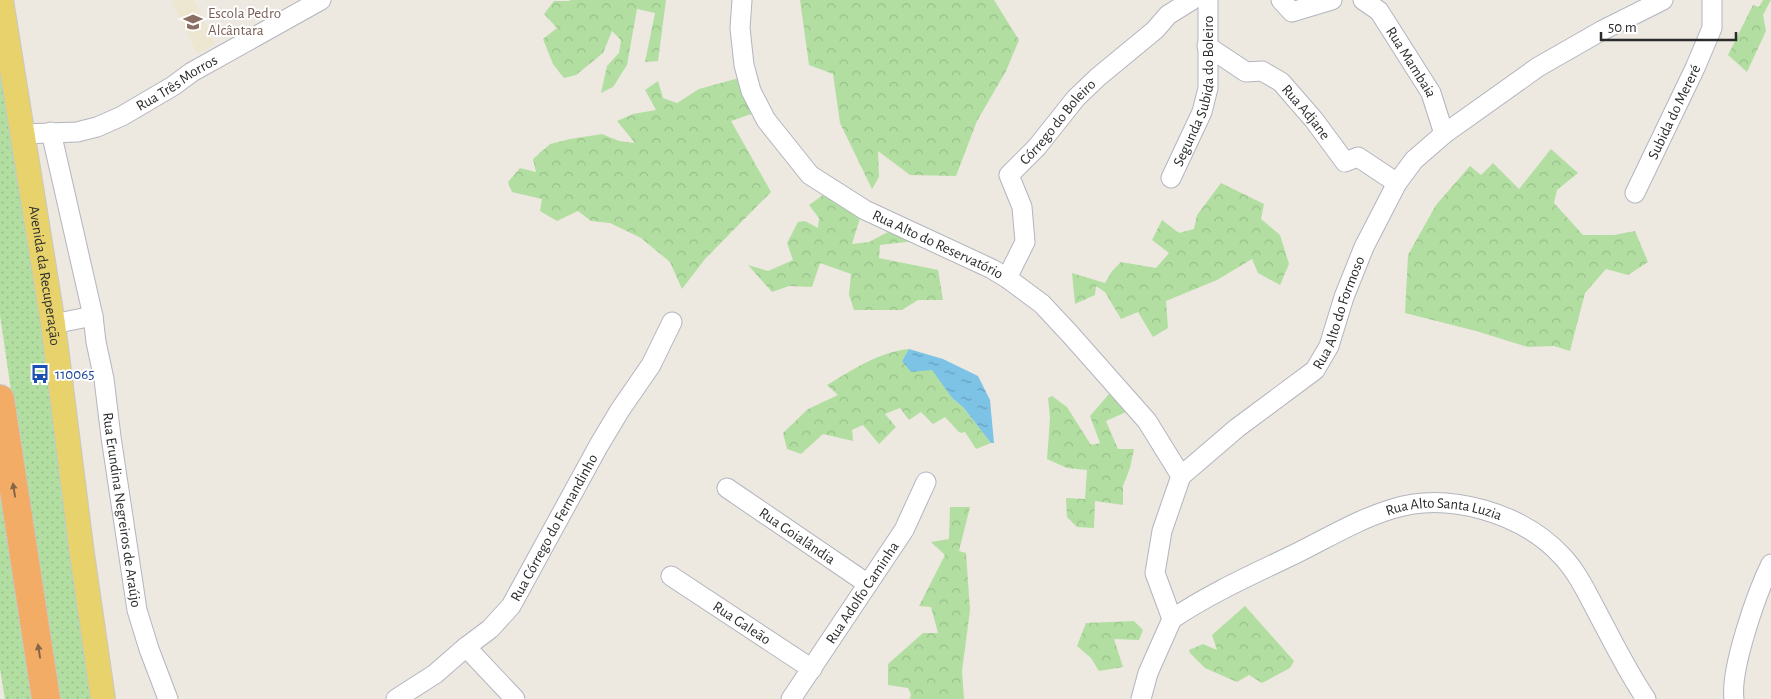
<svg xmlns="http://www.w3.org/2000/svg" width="1771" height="699" viewBox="0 0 1771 699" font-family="'Alegreya Sans',sans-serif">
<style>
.education{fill:#ede6d1}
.grass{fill:url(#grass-dots)}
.forest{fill:url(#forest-crowns)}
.water{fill:url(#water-ripples)}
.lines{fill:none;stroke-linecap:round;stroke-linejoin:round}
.minor-casing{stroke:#b3b5bf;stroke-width:21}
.major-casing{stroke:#c8c8c8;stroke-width:26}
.highway-casing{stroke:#c8c8c8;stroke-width:30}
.minor{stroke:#fff;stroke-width:19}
.major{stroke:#e7d26b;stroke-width:24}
.highway{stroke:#f3ac65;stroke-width:28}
.oneway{fill:#866646}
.labels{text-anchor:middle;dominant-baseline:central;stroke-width:4;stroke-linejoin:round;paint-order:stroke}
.education-label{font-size:15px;fill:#785e54;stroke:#fff;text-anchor:start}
.street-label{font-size:15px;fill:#2c2c2c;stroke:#fff}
.transit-label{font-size:15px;fill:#164399;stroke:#fff;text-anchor:start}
</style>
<defs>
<pattern id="grass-dots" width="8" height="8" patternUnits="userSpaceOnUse" patternTransform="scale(1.25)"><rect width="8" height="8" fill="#b2dfa1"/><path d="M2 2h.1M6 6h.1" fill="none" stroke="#99c08b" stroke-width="1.8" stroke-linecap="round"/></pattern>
<pattern id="forest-crowns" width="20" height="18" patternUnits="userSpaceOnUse" patternTransform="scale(1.25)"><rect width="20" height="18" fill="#b2dfa1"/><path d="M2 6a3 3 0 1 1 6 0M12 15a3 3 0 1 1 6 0" fill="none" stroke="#99c08b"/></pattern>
<pattern id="water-ripples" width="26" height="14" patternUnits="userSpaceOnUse" patternTransform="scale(1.25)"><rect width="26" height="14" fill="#7cc3e6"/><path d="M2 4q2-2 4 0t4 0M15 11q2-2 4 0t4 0" fill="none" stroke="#669fbb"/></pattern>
</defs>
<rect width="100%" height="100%" fill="#ede8e0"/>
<path class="education" d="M171,0h23l21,45 -18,8z"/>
<g class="grass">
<path d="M0,58l56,360 39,281h-39l-56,-384z"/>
<path d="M0,467l36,232h-31l-5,-30z"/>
</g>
<g class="forest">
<path d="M570,0h96l-8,61 -13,1 10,-49 -18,-4 -10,56 -14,22 -12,6 6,-27 12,-13 2,-13 -9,-9 -9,22 -27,22 -12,3 -11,-14 -10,-25 14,-11 -13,-14 10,-13h16z"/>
<path d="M800,0h194l25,40 -13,31 -29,50 -21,55 -46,-1 -32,-24 1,26 -7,12 -32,-66 -7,-49 -24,-9z"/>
<path d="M1763,0h8l-8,15 3,16 -19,41 -19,-17 25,-50 6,2z"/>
<path d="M739,78l18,34 -26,9 40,71 -66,67 -23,30 -12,-27 -29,-24 -31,-15 -19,-2 -13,-10 -21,10 -17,-10 2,-12 -30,-7 -4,-10 12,-14 16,4 -3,-13 17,-15 20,-5 32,-5 17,7 16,2 -18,-22 16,-7 23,-4 -11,-20 13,-9 5,17 14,5 22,-14z"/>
<path d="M1551,149l27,24 -21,17 -3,13 29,32h31l21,-4 13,31 -20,13 -22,-6 -21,24 -15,58 -16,-5 -26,1 -52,-16 -71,-18 3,-58 28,-50 34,-39 11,9 12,-12 26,26z"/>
<path d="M1221,183l43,21 -3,15 19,16 9,29 -9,21 -22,-12 -6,-14 -35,21 -51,21 2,27 -15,9 -15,-25 -17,7 -16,-27 -9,-6 -1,9 -20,9 -3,-31 33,10 7,-12 9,-9 35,6 13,-15 -17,-13 10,-20 17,13 15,-4 3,-14z"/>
<path d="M823,195l38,20 -9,29 17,-2 19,-10 26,9 -34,4 -1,13 59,12 5,30h-25l-16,10h-48l-5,-15 2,-21 -31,-11 -8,24 -23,-1 -17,6 -24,-27 20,6 25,-11 -6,-17 11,-21 7,-1 13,7 1,-10 -10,-13z"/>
<path d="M909,349l-7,12 30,8 20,29 11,9 28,36 -15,6 -11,-17 -4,1 -3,-2 -13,-14 -12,7 -12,-12 -12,8 -9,-12 -15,6 11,13 -17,17 -16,-19 -11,5 1,11 -30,-7 -22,20 -14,-5 -4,-16 25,-24 30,-14 -11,-10c26,-15 51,-33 82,-36z"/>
<path d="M1109,394l17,18 -20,9 12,28h16l-4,19 -7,18v19l-28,-4 -1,27 -17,-1 -10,-10 -1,-19 19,1 2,-29 -20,-2 -20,-9 3,-41 -2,-20 4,-2 15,11 24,38 9,-2 -10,-27z"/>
<path d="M950,507h20l-11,44 7,2 4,57 -8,61 2,28h-54l1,-5 -3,-6 -20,-3v-21l35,-31h15l-7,-26 -12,-1 26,-51 -14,-13 18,-3z"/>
<path d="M1245,606l49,55 -4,7 -28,15 -13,-8 -12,7 -32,-14 -15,-15 -1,-3 14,-6 14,6 -5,-15z"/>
<path d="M1134,621l9,9 -4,10 -25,-1 9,28 -24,4 -8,-13 -14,-12 9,-23z"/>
</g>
<path class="water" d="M909,349l34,10 35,17 12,24 4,43h-3l-28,-36 -11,-9 -20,-28 -21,2 -9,-11z"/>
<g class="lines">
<g class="minor-casing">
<g id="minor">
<path id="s1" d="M742,0l-2,28 4,37 7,26 15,29 44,55 55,35 127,59 15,9 35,26 28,30 77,87 34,55"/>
<path d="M1281,0l11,12 40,-12"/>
<path id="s2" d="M1363,0l16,11 52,82 13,41"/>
<path id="s3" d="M1207,46l39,26 16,-1 19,11 33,38 31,42 13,-5 39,26"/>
<path id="s4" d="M51,132l42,184 3,26 8,37 7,58 26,173 12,39 19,50"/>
<path id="s5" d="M23,134l54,-2 20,-5 25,-11 51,-30 19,-14 129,-72"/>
<path id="s6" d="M1171,178l31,-66 6,-24v-88"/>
<path id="s7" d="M1635,193l60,-125 17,-40v-28"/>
<path id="s8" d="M1007,278l18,-36 -3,-35 -13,-32 28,-28 39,-49 22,-21 57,-47 13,-15 24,-15"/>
<path d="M53,324l40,-8"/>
<path id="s9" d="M727,488l141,96"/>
<path id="s10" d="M671,576l141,93"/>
<path id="s11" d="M1172,619c40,-27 84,-46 127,-67 30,-15 60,-33 93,-43 56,-18 130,4 170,47 15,16 24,35 34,54 16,30 31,61 50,89"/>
<path d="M466,647l49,52"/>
<path id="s12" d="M396,699l39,-25 31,-27 24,-18 21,-23 88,-161 21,-35 31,-45 21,-43"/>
<path id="s13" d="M791,699l113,-169 22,-48"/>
<path id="s14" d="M1141,699l7,-26 24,-54 -17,-46 7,-42 19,-55 56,-48 78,-58 14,-24 15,-49 20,-50 33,-64 17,-23 30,-26 94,-67 63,-36 62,-31"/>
<path d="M1734,699c-4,-30 23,-107 37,-135"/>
</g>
</g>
<g class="major-casing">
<g id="major">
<path id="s15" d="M1,0l52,324 29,230 21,145"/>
</g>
</g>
<g class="highway-casing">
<path id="highway" d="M0,399l46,300"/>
</g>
<use href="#minor" class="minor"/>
<use href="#major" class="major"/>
<use href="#highway" class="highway"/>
</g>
<defs><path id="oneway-solid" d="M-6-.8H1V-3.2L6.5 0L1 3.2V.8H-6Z" transform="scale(1.25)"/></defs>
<g class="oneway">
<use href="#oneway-solid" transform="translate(14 490) rotate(-99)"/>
<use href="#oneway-solid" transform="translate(39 651) rotate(-99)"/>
</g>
<defs>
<g id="school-bare" transform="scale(1.5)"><path d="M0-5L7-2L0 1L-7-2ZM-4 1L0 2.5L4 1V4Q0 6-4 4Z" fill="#8d6e63" stroke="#fff" stroke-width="2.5" paint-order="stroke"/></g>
<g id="bus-bare" transform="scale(1.5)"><path d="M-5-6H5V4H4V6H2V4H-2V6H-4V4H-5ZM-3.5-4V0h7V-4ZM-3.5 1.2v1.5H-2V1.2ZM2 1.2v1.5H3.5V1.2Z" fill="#1a4fb4" stroke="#fff" stroke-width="2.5" paint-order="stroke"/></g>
</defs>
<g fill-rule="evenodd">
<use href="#school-bare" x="193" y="22"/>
<use href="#bus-bare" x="40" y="374"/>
</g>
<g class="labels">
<g class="education-label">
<text x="208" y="13">Escola Pedro<tspan x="208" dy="17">Alcântara</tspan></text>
</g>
<g class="street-label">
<text stroke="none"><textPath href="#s2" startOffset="80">Rua Mambaia</textPath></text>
<text stroke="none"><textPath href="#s5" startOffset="166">Rua Três Morros</textPath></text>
<text stroke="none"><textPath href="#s6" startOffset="92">Segunda Subida do Boleiro</textPath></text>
<text stroke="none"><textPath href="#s3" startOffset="124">Rua Adjane</textPath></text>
<text stroke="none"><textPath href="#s7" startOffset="90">Subida do Mereré</textPath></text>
<text stroke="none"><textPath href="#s8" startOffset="182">Córrego do Boleiro</textPath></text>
<text stroke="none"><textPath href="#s1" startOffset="341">Rua Alto do Reservatório</textPath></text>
<text stroke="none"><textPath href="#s15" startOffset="279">Avenida da Recuperação</textPath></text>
<text stroke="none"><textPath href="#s14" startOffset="469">Rua Alto do Formoso</textPath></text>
<text stroke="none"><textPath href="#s4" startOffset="385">Rua Erundina Negreiros de Araújo</textPath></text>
<text stroke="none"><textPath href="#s11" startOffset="299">Rua Alto Santa Luzia</textPath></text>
<text stroke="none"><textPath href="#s12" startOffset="238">Rua Córrego do Fernandinho</textPath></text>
<text stroke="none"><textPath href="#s9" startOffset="85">Rua Goialândia</textPath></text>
<text stroke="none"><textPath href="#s13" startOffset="128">Rua Adolfo Caminha</textPath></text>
<text stroke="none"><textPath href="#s10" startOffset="85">Rua Galeão</textPath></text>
</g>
<g class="transit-label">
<text x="55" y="374">110065</text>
</g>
</g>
<path d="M1601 32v8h135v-8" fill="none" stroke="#2c2c2c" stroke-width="2.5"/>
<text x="1608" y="32" font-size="15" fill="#2c2c2c" stroke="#ffffff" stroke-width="4" paint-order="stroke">50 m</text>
</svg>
